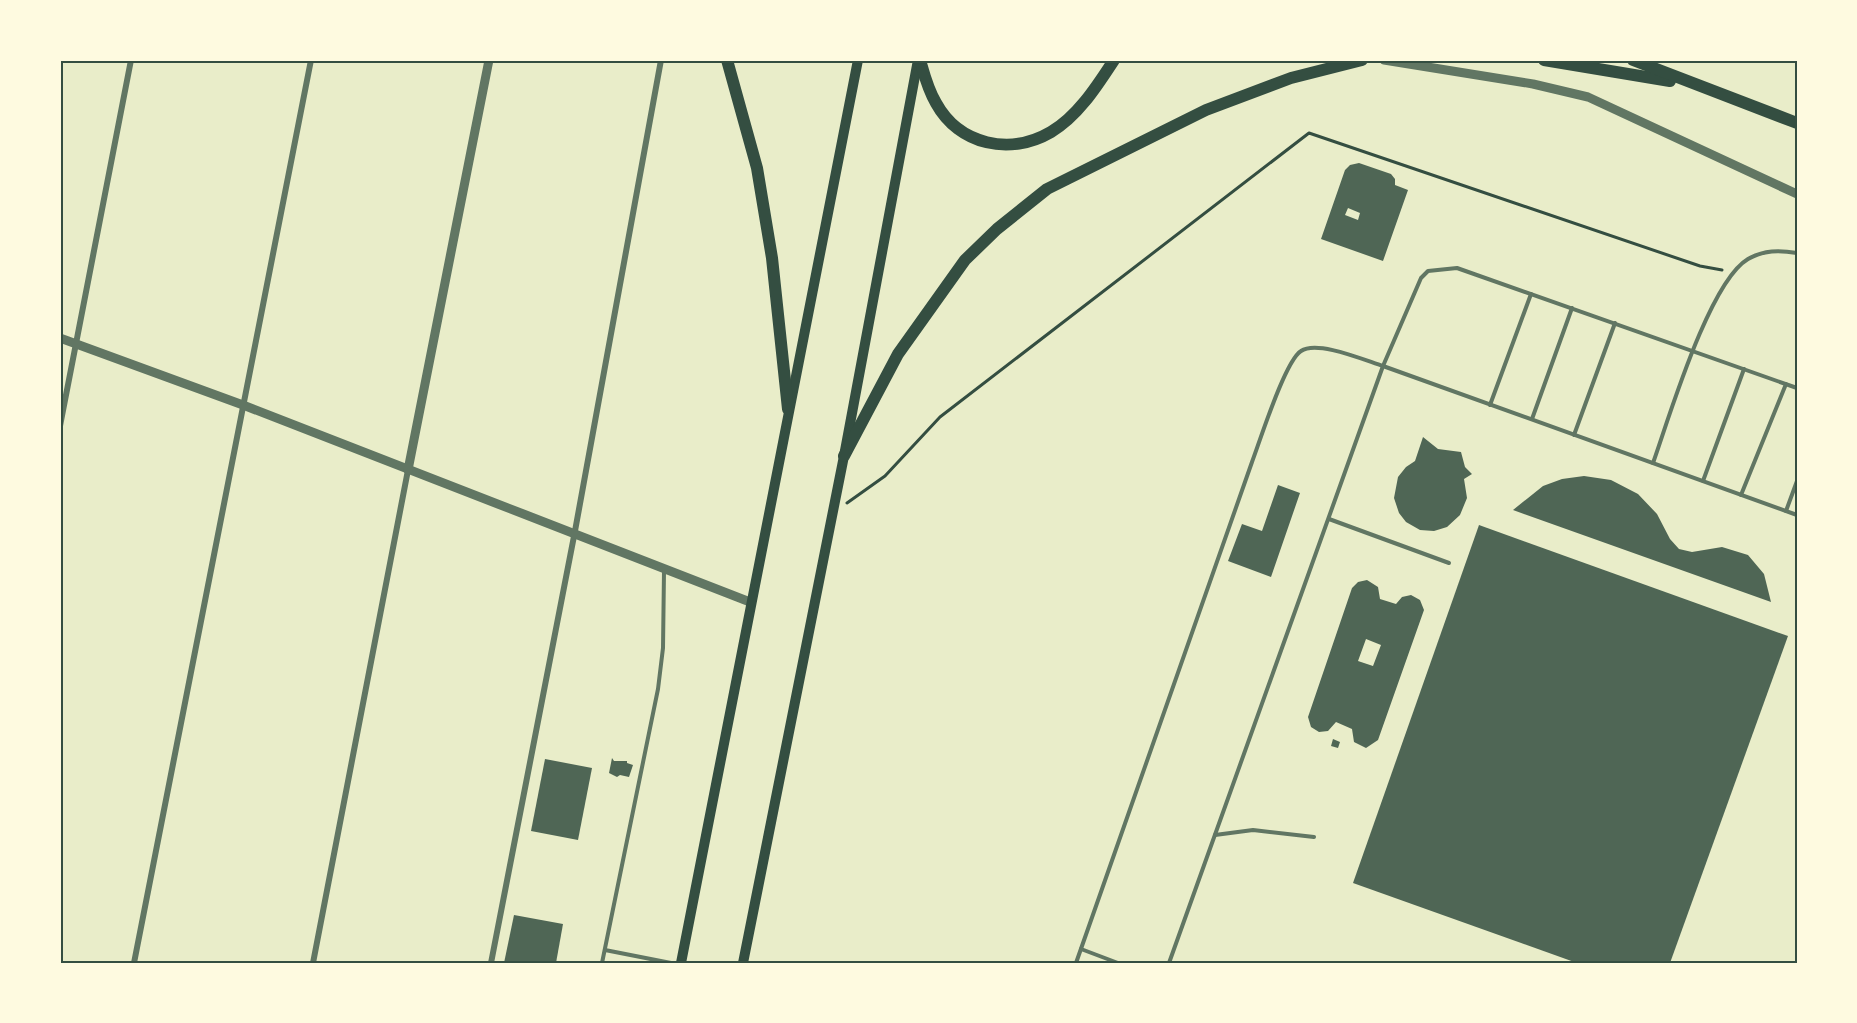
<svg xmlns="http://www.w3.org/2000/svg" width="1857" height="1023" viewBox="0 0 1857 1023" font-family="'Roboto Condensed',sans-serif">
<style>
.building{fill:#4f6655;fill-rule:evenodd}
.lines{fill:none;stroke-linecap:round;stroke-linejoin:round}
.path{stroke:#344e41;stroke-width:3}
.service{stroke:#617663;stroke-width:4}
.minor{stroke:#617663;stroke-width:6}
.tertiary{stroke:#617663;stroke-width:9}
.secondary{stroke:#344e41;stroke-width:10}
.trunk{stroke:#344e41;stroke-width:12}
.neatline{fill:none;stroke:#344e41;stroke-width:2}
</style>
<rect width="100%" height="100%" fill="#e9edc9"/>
<g class="building">
<path d="M1359,163l32,11 4,5v6l13,5 -25,71 -62,-22 24,-69 5,-5zM1348,208l12,5 -2,7 -13,-5z"/>
<path d="M1423,437l15,12 23,3 4,15 7,7 -8,5 3,19 -7,17 -13,12 -13,4 -14,-1 -14,-8 -7,-9 -5,-15 4,-21 8,-10 9,-6z"/>
<path d="M1584,476l27,4 27,14 19,20 13,25 9,10 13,3 30,-5 26,8 16,19 7,28 -258,-92 30,-24 19,-7z"/>
<path d="M1278,485l22,8 -29,84 -43,-16 14,-37 20,7z"/>
<path d="M1479,525l309,111 -118,327h-93l-224,-80z"/>
<path d="M1367,580l11,7 2,12 16,5 6,-7 9,-2 9,5 4,10 -46,130 -12,8 -12,-6 -2,-13 -16,-7 -8,9 -9,1 -8,-5 -3,-10 44,-129 6,-6zM1366,639l15,6 -8,21 -15,-5z"/>
<path d="M1333,739l7,3 -2,6 -7,-2z"/>
<path d="M612,758l2,3h13v2l6,2 -4,12 -9,-2 -3,2 -8,-4z"/>
<path d="M545,759l47,9 -14,72 -47,-9z"/>
<path d="M514,915l49,9 -7,39h-52z"/>
</g>
<g class="lines">
<path class="path" d="M847,503l38,-27 55,-59 369,-284 391,133 22,4"/>
<g class="service">
<path d="M1490,405l41,-111"/>
<path d="M1532,419l40,-111"/>
<path d="M1574,435l41,-112"/>
<path d="M1653,463c16,-45 56,-181 95,-204 16,-9 31,-9 49,-6"/>
<path d="M1703,481l41,-112"/>
<path d="M1741,495l45,-111"/>
<path d="M1786,511l11,-30"/>
<path d="M1329,519l120,44"/>
<path d="M1215,835l38,-5 61,7"/>
<path d="M1081,949l37,14"/>
<path d="M605,950l66,13"/>
<path d="M602,963l56,-274 5,-41 1,-77"/>
<path d="M1076,963c60,-167 118,-334 176,-501 8,-21 33,-101 49,-111 16,-11 63,9 82,15l414,149"/>
<path d="M1169,963l214,-597 38,-88 7,-7 29,-3 340,120"/>
</g>
<g class="minor">
<path d="M60,426l71,-366"/>
<path d="M134,963l177,-903"/>
<path d="M313,963l95,-493"/>
<path d="M491,963l84,-432 86,-471"/>
</g>
<g class="tertiary">
<path d="M1384,60l149,24 55,13 209,97"/>
<path d="M60,338l183,67 507,197"/>
<path d="M408,470l81,-410"/>
</g>
<g class="secondary">
<path d="M681,963l177,-903"/>
<path d="M743,963l101,-507 74,-396"/>
</g>
<g class="trunk">
<path d="M727,60l30,108 15,90 16,151"/>
<path d="M920,60c4,14 8,30 16,43 23,42 74,53 115,29 27,-16 46,-46 63,-72"/>
<path d="M1544,60l126,21"/>
<path d="M1633,60l164,63"/>
<path d="M844,456l54,-102 67,-94 32,-31 50,-40 159,-79 85,-32 71,-18"/>
</g>
</g>
<rect width="1857" height="1023" fill="none" stroke="#fefae0" stroke-width="123"/>
<rect x="62" y="62" width="1734" height="900" class="neatline"/>
</svg>
